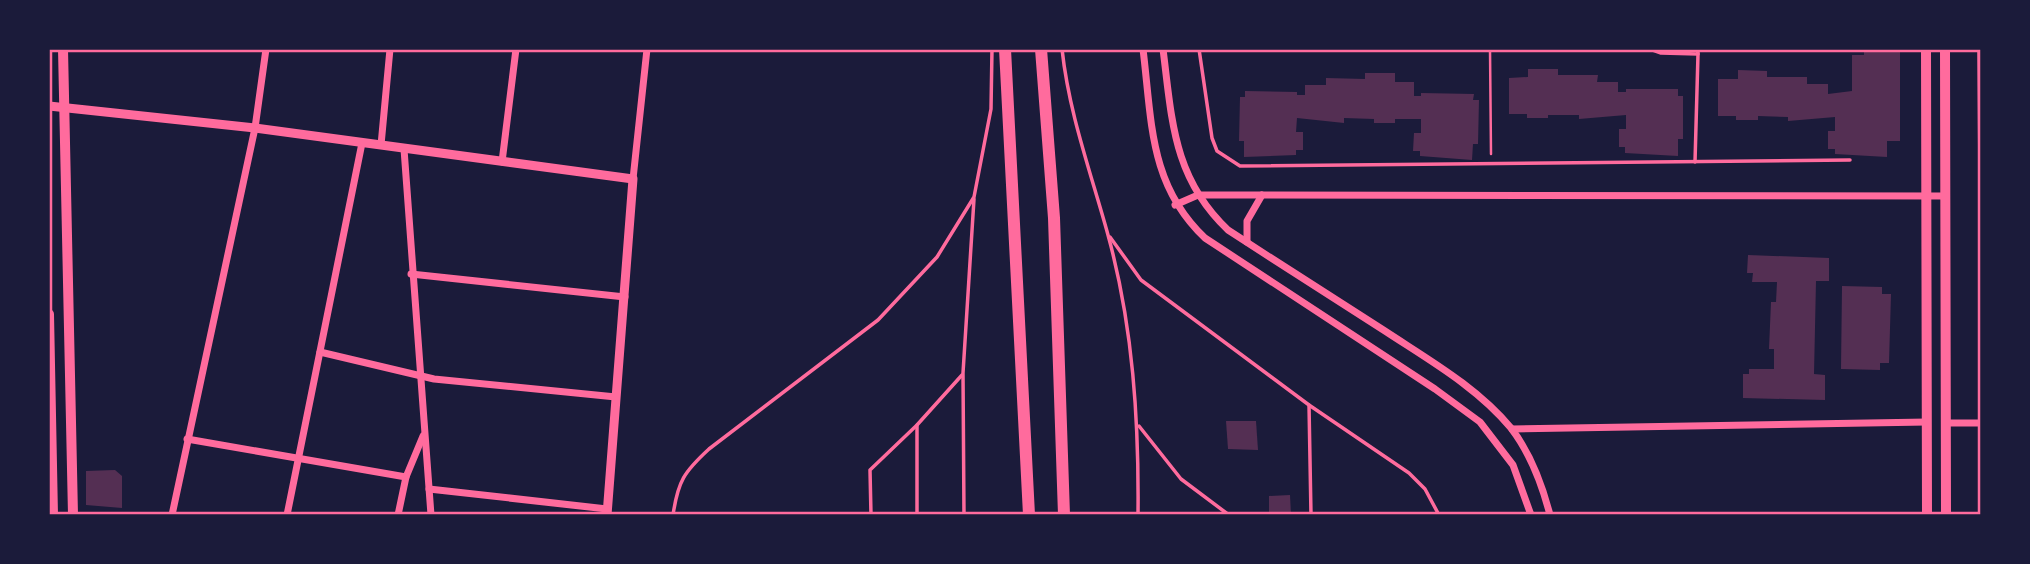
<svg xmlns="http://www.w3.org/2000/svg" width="2030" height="564" viewBox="0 0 2030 564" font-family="'Alegreya Sans',sans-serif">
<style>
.building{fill:#542f53}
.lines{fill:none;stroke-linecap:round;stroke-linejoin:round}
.path{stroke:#ff6b9d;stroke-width:2.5}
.service{stroke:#ff6b9d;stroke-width:3.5}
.minor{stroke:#ff6b9d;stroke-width:7}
.tertiary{stroke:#ff6b9d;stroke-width:9}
.secondary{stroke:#ff6b9d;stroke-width:10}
.motorway{stroke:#ff6b9d;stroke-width:12}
.neatline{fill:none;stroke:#ff6b9d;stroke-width:2.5}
</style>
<rect width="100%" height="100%" fill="#1b1b3a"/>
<g class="building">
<path d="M1864,49h36v92h-13v16l-52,-3v-5h-7v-18h7v-14l-47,4v-4l-30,-1v4h-22v-4h-18v-37h20v-9l29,1v6h40v7h21v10l24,-3v-36h12z"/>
<path d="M1528,69h30v6h40l-1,7h21v10h8v-3h52v7h5v43h-5v17l-53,-3v-6h-6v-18h7v-14l-47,4v-4h-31v3h-21v-4h-18v-36l19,-1z"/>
<path d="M1365,73h30v9h19v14h7v-3l53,1 -1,6h6l-1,44h-5l-1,16 -52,-4v-5h-7l1,-18h7v-14h-26v4h-21v-4l-30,-1v5l-47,-5 -1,14h7v18h-7v5l-52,2v-16h-5l1,-44h5v-6l52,1v3h8v-10h21v-7l39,1z"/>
<path d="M1748,255l81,3v23h-13l-2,93 11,1v25l-82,-2v-24h6v-5h25v-20h-5l2,-47h5l1,-20h-25l1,-9h-6z"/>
<path d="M1842,286l40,1v7h9l-2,69h-9v7l-39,-1z"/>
<path d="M1226,421h30l2,29 -30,-1z"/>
<path d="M115,470l7,6v32l-36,-3v-34z"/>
<path d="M1290,495l1,20h-22v-19z"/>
</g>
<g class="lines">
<path class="path" d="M1490,49l1,105"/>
<g class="service">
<path d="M1062,49c7,65 29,124 46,186 25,91 31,186 30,280"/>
<path d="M1199,49l13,89 5,13 23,15 610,-6"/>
<path d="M1650,49l11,4 37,1v-5"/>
<path d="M1979,49l2,258"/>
<path d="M1695,162l3,-108"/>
<path d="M1110,237l31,43 168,125 100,68 16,16 14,26"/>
<path d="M1309,405l2,110"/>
<path d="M917,425v90"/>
<path d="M1139,426l42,53 48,36"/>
<path d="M673,515c5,-34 11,-43 36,-66l169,-129 59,-63 37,-60 17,-88 1,-60"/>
<path d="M871,515l-1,-45 47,-45 45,-50"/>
<path d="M964,515l-1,-142 11,-174"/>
</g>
<g class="minor">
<path d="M1143,49c9,73 6,136 62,189l230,151 45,33 33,43 18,50"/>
<path d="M1163,49c9,71 10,129 65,181 52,34 104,67 157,101 44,29 92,56 126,97 20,26 31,56 39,87"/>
<path d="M381,145l9,-96"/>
<path d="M404,149l27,366"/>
<path d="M502,162l14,-113"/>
<path d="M633,179l14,-130"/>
<path d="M1175,205l23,-10 747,1"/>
<path d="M1247,242v-21l15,-26"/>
<path d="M411,274l214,23"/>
<path d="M320,352l114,27 182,18"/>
<path d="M1946,423h35"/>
<path d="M1512,429l415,-7"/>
<path d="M187,439l219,38"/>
<path d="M429,489l178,20"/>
<path d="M172,515l83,-387 11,-79"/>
<path d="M287,515l75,-372"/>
<path d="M398,515l8,-38 17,-41"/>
</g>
<path class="tertiary" d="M49,106l206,22 378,51 -26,336"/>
<g class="secondary">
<path d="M63,49l10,466"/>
<path d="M1926,49l1,466"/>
<path d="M1945,49l1,466"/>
<path d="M49,314l4,201"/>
</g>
<g class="motorway">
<path d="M1005,49l24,466"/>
<path d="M1041,49l13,169 10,297"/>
</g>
</g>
<rect width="2030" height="564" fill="none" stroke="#1b1b3a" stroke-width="102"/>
<rect x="51" y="51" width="1928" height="462" class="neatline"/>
</svg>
